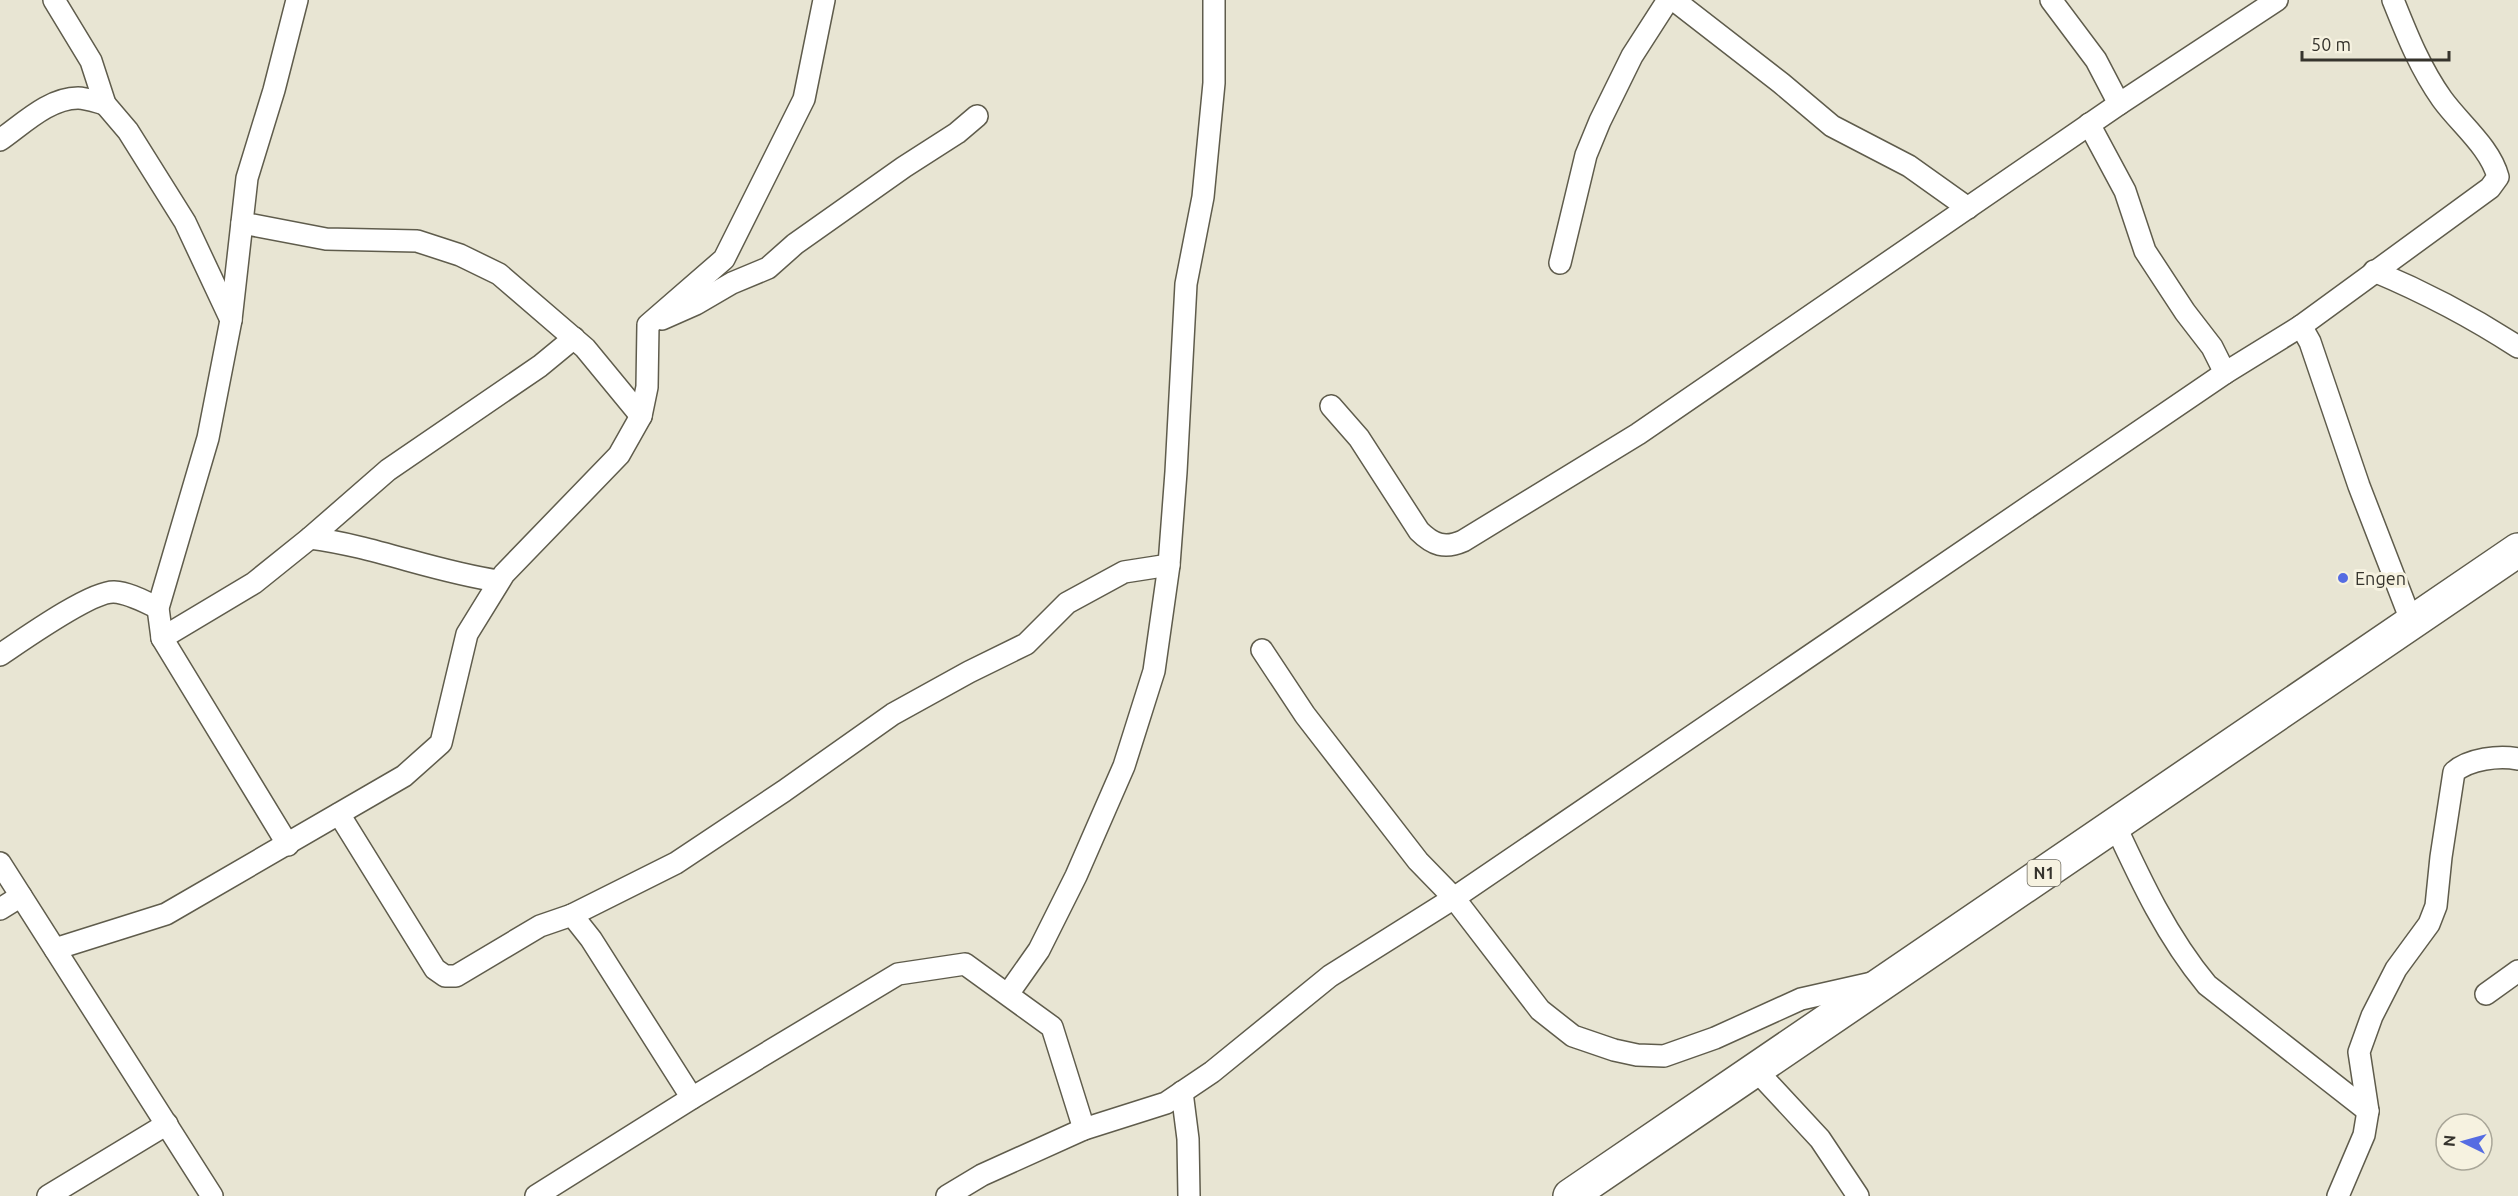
<svg xmlns="http://www.w3.org/2000/svg" width="2518" height="1196" viewBox="0 0 2518 1196" font-family="Ubuntu,sans-serif">
<style>
.lines{fill:none;stroke-linecap:round;stroke-linejoin:round}
.street-casing{stroke:#5f5c4c;stroke-width:24}
.highway-casing{stroke:#5f5c4c;stroke-width:36}
.street{stroke:#fff;stroke-width:21}
.highway{stroke:#fff;stroke-width:33}
.poi-dot{fill:#556ce2;stroke:#f6f2e0;stroke-width:2}
.labels{text-anchor:middle;dominant-baseline:central;stroke-width:6;stroke-linejoin:round;paint-order:stroke}
.shield{fill:#f6f2e0;stroke:#706d63;stroke-width:1.5}
.shield-label{font-size:16px;font-weight:bold;fill:#36342d}
.poi-label{font-size:18px;fill:#36342d;stroke:#f6f2e0;text-anchor:start}
</style>
<rect width="100%" height="100%" fill="#e8e5d3"/>
<g class="lines">
<g class="street-casing">
<g id="street">
<path d="M54,0l37,61 14,43 23,27 57,91 46,98"/>
<path d="M1674,0l107,83 51,43 77,40 59,42"/>
<path d="M2051,0l45,60 23,44"/>
<path d="M2089,124l36,67 20,60 40,61 27,35 13,26"/>
<path d="M0,140c23,-16 49,-42 78,-42 8,0 19,4 27,6"/>
<path d="M242,223l84,16 91,2 43,14 39,19 86,74 56,68"/>
<path d="M1560,263l26,-108 14,-34 32,-65 36,-56"/>
<path d="M2374,271c50,21 98,46 144,76"/>
<path d="M662,319l34,-15 36,-21 36,-15 27,-24 109,-77 53,-34 20,-17"/>
<path d="M2301,326l9,16 49,144 53,137"/>
<path d="M1331,406l28,32 60,93c14,14 26,18 44,10l175,-107 481,-330 158,-104"/>
<path d="M310,538c64,8 125,34 189,43"/>
<path d="M162,638l92,-55 56,-45 78,-68 152,-104 34,-28"/>
<path d="M1262,650l43,65 113,146 36,37 86,112 33,26 41,14 23,5 27,1 51,-18 86,-39 71,-16"/>
<path d="M0,655c21,-14 91,-64 114,-63 16,1 31,10 44,16"/>
<path d="M339,814l96,155 10,7h11l84,-50 32,-11 19,24 101,159"/>
<path d="M2115,825c26,56 52,112 92,160l161,126"/>
<path d="M288,845l-126,-207 -4,-30 50,-170 23,-118 16,-142 27,-88 23,-90"/>
<path d="M0,863l212,333"/>
<path d="M0,909l21,-13"/>
<path d="M572,915l104,-52 108,-72 109,-77 76,-42 57,-28 41,-41 57,-31 45,-7"/>
<path d="M55,949l111,-35 238,-138 37,-33 26,-109 37,-60 115,-119 22,-39 6,-29 1,-62 76,-66 80,-160 20,-99"/>
<path d="M1008,994l31,-44 37,-74 48,-110 30,-95 15,-106 7,-93 10,-188 17,-87 11,-114v-83"/>
<path d="M2486,994l32,-23"/>
<path d="M1756,1070l64,69 38,57"/>
<path d="M1182,1092l6,47 1,57"/>
<path d="M48,1196l119,-72"/>
<path d="M536,1196l156,-98 206,-124 67,-10 87,63 32,102"/>
<path d="M947,1196l35,-21 102,-46 82,-26 46,-31 118,-96 124,-78 771,-525 76,-47 189,-138 8,-11c-8,-30 -38,-53 -56,-78 -22,-31 -35,-64 -49,-99"/>
<path d="M2338,1196l26,-61 4,-24 -9,-59 13,-36 24,-47 33,-45 7,-18 5,-49 13,-85c15,-13 45,-17 64,-13"/>
</g>
</g>
<g class="highway-casing">
<path id="highway" d="M1570,1196l948,-646"/>
</g>
<use href="#street" class="street"/>
<use href="#highway" class="highway"/>
</g>
<circle class="poi-dot" cx="2343" cy="578" r="6"/>
<g class="labels">
<rect class="shield" x="2027.5" y="860" width="33" height="26" rx="4.5"/>
<g class="shield-label">
<text x="2044" y="873">N1</text>
</g>
<g class="poi-label">
<text x="2355" y="578">Engen</text>
</g>
</g>
<g transform="translate(2464 1142) rotate(275)"><circle r="28" fill="#f6f2e0" stroke="#a9a698" stroke-width="1.5"/>
<path d="M0-4.5L10 22L0 15L-10 22Z" fill="#556ce2"/>
<text y="-9" font-size="16" font-weight="bold" text-anchor="middle" fill="#36342d">N</text>
</g>
<path d="M2302 51v9h147v-9" fill="none" stroke="#36342d" stroke-width="3"/>
<text x="2311" y="51" font-size="18" fill="#36342d" stroke="#f6f2e0" stroke-width="4.5" paint-order="stroke">50 m</text>
</svg>
